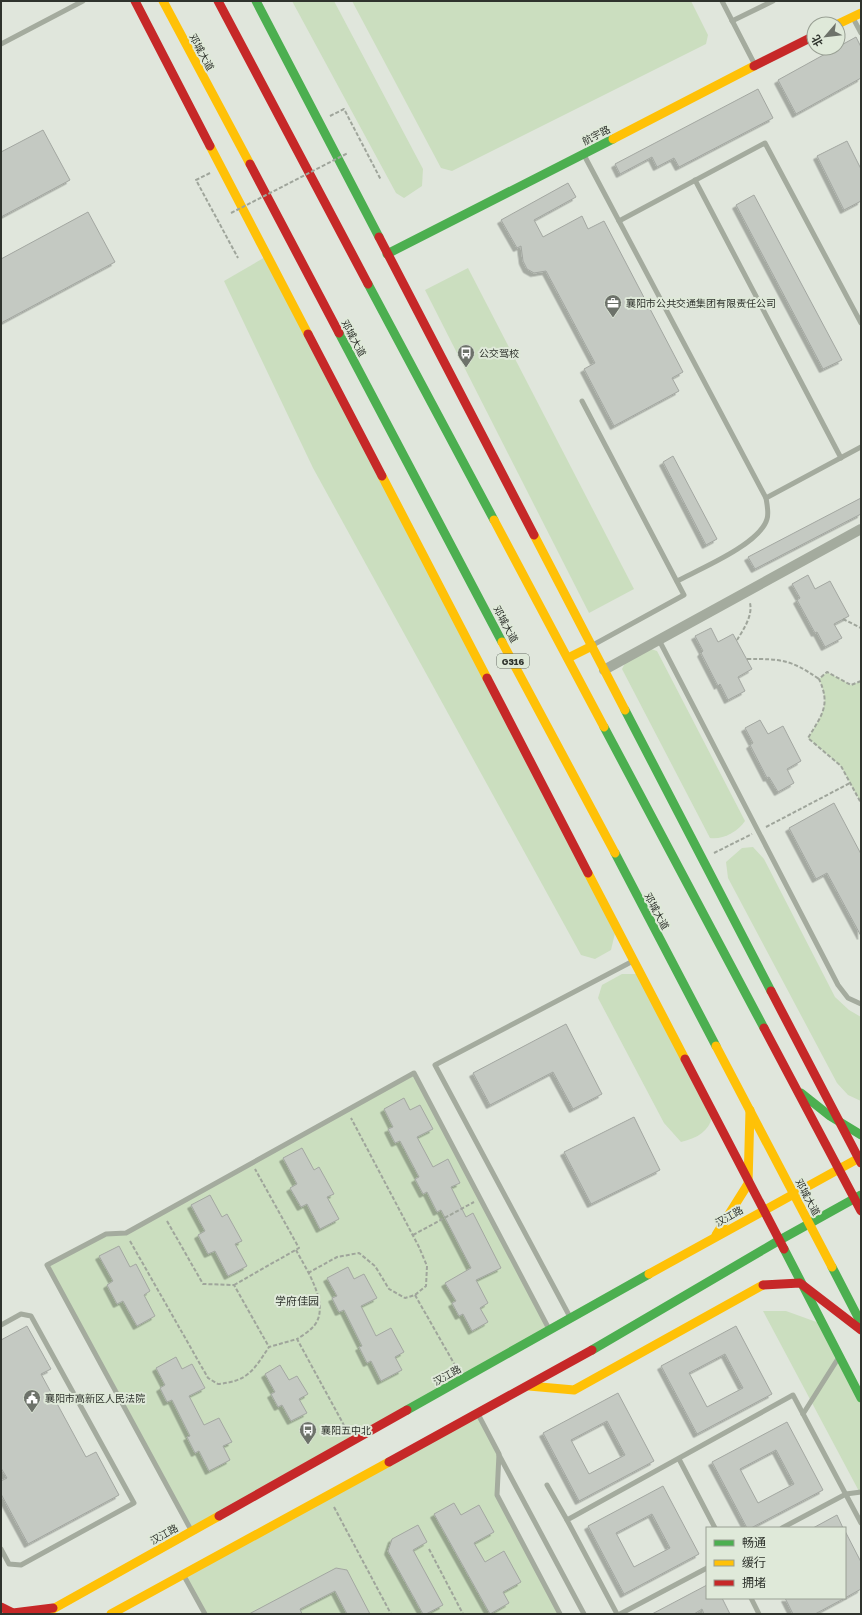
<svg xmlns="http://www.w3.org/2000/svg" width="862" height="1615" viewBox="0 0 862 1615" font-family="'Golos Text','Noto Sans SC',sans-serif">
<style>
.green{fill:#cbdebf}
.building{fill:#c4c9c2;stroke:#a3a7a1;fill-rule:evenodd;filter:url(#shadow)}
.lines{fill:none;stroke-linecap:round;stroke-linejoin:round}
.path{stroke:#9fa59b;stroke-width:2;stroke-dasharray:4 2;stroke-linecap:butt}
.lane{stroke:#a4ab9e;stroke-width:5}
.street{stroke:#a4ab9e;stroke-width:10}
.fast{stroke:#4caf50;stroke-width:9}
.slow{stroke:#ffc107;stroke-width:9}
.jam{stroke:#c62828;stroke-width:9}
.path-bridge{stroke:#9fa59b;stroke-width:2;stroke-dasharray:4 2;stroke-linecap:butt}
.labels{text-anchor:middle;dominant-baseline:central;stroke-width:4;stroke-linejoin:round;paint-order:stroke}
.shield{fill:#dfe9d9;stroke:#646a61;stroke-width:1}
.shield-label{font-size:9px;font-weight:bold;fill:#2f332d}
.street-label{font-size:10px;fill:#2f332d;stroke:#dfe9d9}
.poi-label{font-size:10px;fill:#2f332d;stroke:#dfe9d9;text-anchor:start}
.neighbourhood-label{font-size:11px;fill:#2f332d;stroke:#dfe9d9}
</style>
<defs>
<filter id="shadow"><feDropShadow dx="-3.5" dy="3.5" stdDeviation="0" flood-color="#0004"/></filter>
</defs>
<rect width="100%" height="100%" fill="#e0e6dc"/>
<g class="green">
<path d="M292,1h42l89,168 -1,17 -18,12 -8,-5z"/>
<path d="M352,1h339l17,34 -2,9 -254,127 -11,-3z"/>
<path d="M267,256l349,673 -5,21 -16,9 -14,-4 -268,-487 -89,-187z"/>
<path d="M468,268l166,321 -45,24 -164,-323z"/>
<path d="M651,649l6,2 88,170c-7,11 -23,19 -35,17l-88,-169 3,-6z"/>
<path d="M827,672l24,13 10,-4v122l-20,-37 -33,-28c14,-23 23,-33 11,-59z"/>
<path d="M753,847l11,12 71,138 14,13 12,7v84l-13,-6 -11,-12 -109,-205 -2,-16 16,-14z"/>
<path d="M622,974h18l73,141c-4,16 -15,23 -32,27l-17,-19 -66,-125 4,-13z"/>
<path d="M414,1073l136,257 -358,201 -145,-266 59,-31 20,-1z"/>
<path d="M763,1311h23l36,13 39,74v97z"/>
<path d="M478,1414l21,40 -2,41 65,119h-357l-22,-39z"/>
</g>
<g class="building">
<path d="M856,37l5,10v31l-65,36 -18,-34z"/>
<path d="M758,89l15,29 -94,49 -5,-9 -17,9 -5,-10 -32,17 -5,-10z"/>
<path d="M43,130l27,50 -69,37v-65z"/>
<path d="M847,141l14,28v32l-17,9 -27,-54z"/>
<path d="M568,183l8,14 -42,23 9,17 39,-21 6,13 16,-8 79,151 -11,6 7,13 -65,35 -30,-57 11,-6 -49,-92 -12,2 -7,-4 -4,-8 -2,-15 -4,2 -16,-28z"/>
<path d="M754,195l88,165 -19,9 -87,-164z"/>
<path d="M88,212l27,50 -114,61v-64z"/>
<path d="M673,456l44,83 -11,6 -43,-83z"/>
<path d="M861,498v16l-106,55 -7,-12z"/>
<path d="M808,575l7,14 15,-8 19,35 -15,8 8,14 -17,9 -8,-15 -2,1 -18,-33 3,-2 -8,-14z"/>
<path d="M711,628l7,14 15,-8 19,35 -14,8 7,14 -17,9 -8,-16 -2,2 -17,-33 2,-2 -8,-15z"/>
<path d="M760,720l8,14 15,-8 18,35 -14,8 7,14 -16,9 -9,-15 -2,1 -17,-33 3,-2 -8,-15z"/>
<path d="M834,803l27,51v82l-34,-63 -11,6 -27,-51z"/>
<path d="M566,1024l36,70 -29,15 -20,-37 -63,33 -17,-32z"/>
<path d="M404,1098l6,12 10,-5 13,24 -16,8 16,30 15,-8 12,24 -9,4 15,30 7,-4 28,55 -25,12 12,23 -8,5 8,14 -16,9 -9,-17 -4,2 -7,-13 4,-2 -11,-18 26,-15 -30,-58 -4,2 -10,-20 -4,2 -8,-15 4,-2 -19,-36 -5,2 -7,-14 5,-2 -9,-18z"/>
<path d="M634,1117l26,53 -69,34 -27,-52z"/>
<path d="M302,1148l12,22 5,-3 15,27 -7,3 12,22 -19,10 -13,-25 -6,3 -11,-19 7,-4 -14,-26z"/>
<path d="M210,1195l12,22 5,-3 15,27 -7,3 12,22 -19,10 -13,-25 -7,3 -10,-19 7,-4 -14,-26z"/>
<path d="M119,1246l11,21 6,-3 14,27 -6,4 11,21 -18,10 -14,-25 -6,3 -10,-19 6,-4 -14,-25z"/>
<path d="M348,1267l6,12 10,-5 13,24 -16,8 15,30 15,-8 13,24 -9,5 7,13 -21,11 -10,-20 -4,2 -8,-16 3,-1 -18,-36 -5,2 -7,-14 5,-2 -10,-18z"/>
<path d="M27,1326l24,43 -10,5 45,83 10,-5 23,43 -91,49 -27,-50v-13l6,-3 -6,-10v-128z"/>
<path d="M736,1326l36,68 -75,40 -36,-68zM725,1354l18,34 -36,19 -18,-34z"/>
<path d="M176,1357l6,12 10,-5 13,24 -16,8 15,29 15,-7 13,24 -9,4 7,14 -21,11 -10,-20 -4,2 -8,-16 3,-1 -18,-36 -5,2 -7,-14 5,-3 -9,-17z"/>
<path d="M280,1365l9,15 8,-4 11,18 -9,5 8,14 -16,8 -9,-16 -4,2 -7,-13 4,-2 -10,-18z"/>
<path d="M618,1393l36,68 -75,40 -36,-68zM607,1421l18,34 -36,19 -18,-34z"/>
<path d="M787,1422l36,68 -72,38h-4l-35,-66zM776,1450l18,34 -36,19 -18,-34z"/>
<path d="M663,1486l36,68 -75,40 -36,-68zM652,1514l18,34 -36,19 -18,-34z"/>
<path d="M454,1503l7,12 18,-10 15,27 -20,11 11,19 19,-11 17,31 -18,10 6,11 -19,11 -56,-100z"/>
<path d="M837,1515l6,13h-30z"/>
<path d="M418,1525l9,17 -14,8 30,55 -17,9h-3l-35,-63 4,-12z"/>
<path d="M845,1531l16,31v27l-16,9z"/>
<path d="M336,1568l11,2 23,44h-23l-12,-23 -35,18 2,5h-53z"/>
<path d="M707,1585v13h15l8,16h-26l-2,-5 -8,5h-42z"/>
<path d="M785,1598h60l-30,16h-22z"/>
</g>
<g class="lines">
<g class="path">
<path d="M330,116l14,-7 37,71"/>
<path d="M210,173l-14,7 42,78"/>
<path d="M843,619l18,9"/>
<path d="M737,640c6,-10 16,-24 13,-37"/>
<path d="M747,659c34,0 43,0 72,20"/>
<path d="M861,681l-10,4 -24,-13 -8,7c12,26 3,36 -11,59l33,28 20,37"/>
<path d="M766,827l84,-44"/>
<path d="M714,853l38,-19"/>
<path d="M167,1221l36,63 31,1 35,62"/>
<path d="M413,1235l61,-33"/>
<path d="M130,1241l78,137 10,6c30,-3 35,-13 51,-37l28,-8 49,90"/>
<path d="M296,1250c10,19 37,58 16,78 -4,4 -10,8 -15,11"/>
<path d="M308,1273l29,-16 22,-4 16,13 14,23 16,9 10,-3 11,-9 1,-20 -8,-19 -68,-129"/>
<path d="M234,1285l65,-37 -44,-79"/>
<path d="M415,1295l41,72"/>
<path d="M334,1507l57,107"/>
<path d="M429,1549l34,65"/>
</g>
<g class="lane">
<path d="M722,1l33,64"/>
<path d="M853,18l8,15"/>
<path d="M732,21l41,-20"/>
<path d="M1,44l82,-43"/>
<path d="M584,155l182,343 95,-51"/>
<path d="M695,180l146,278"/>
<path d="M619,221l146,-78 96,180"/>
<path d="M582,401l102,194 -91,50"/>
<path d="M677,581c23,-12 83,-37 90,-62 2,-6 0,-15 -1,-21"/>
<path d="M659,640l179,345 10,13 13,6"/>
<path d="M570,1317l-135,-252 198,-104"/>
<path d="M1,1325l20,-11 10,2 103,187 -113,62 -12,-1 -8,-15"/>
<path d="M803,1414l36,-57"/>
<path d="M479,1416l20,38 -2,41 63,119"/>
<path d="M499,1455l85,159"/>
<path d="M679,1459l36,69"/>
<path d="M547,1485l20,35"/>
<path d="M782,1528l64,-34 15,-2"/>
<path d="M191,1530l-144,-265 59,-31 20,-1 288,-160 135,256"/>
<path d="M184,1576l21,38"/>
<path d="M751,1598l8,16"/>
<path d="M617,1614l-50,-94 226,-125 68,128"/>
<path d="M620,1614l87,-46"/>
</g>
<path class="street" d="M604,670l257,-141"/>
<g class="fast">
<path d="M256,1l123,236"/>
<path d="M387,254l226,-115"/>
<path d="M368,284l126,236"/>
<path d="M339,333l163,309"/>
<path d="M625,710l146,281"/>
<path d="M604,727l160,301"/>
<path d="M615,853l101,193"/>
<path d="M801,1093l29,23 31,19"/>
<path d="M784,1249l77,149"/>
<path d="M832,1267l29,56"/>
<path d="M592,1350l186,-109 83,-46"/>
<path d="M407,1410l242,-136"/>
</g>
<g class="slow">
<path d="M163,1l87,163"/>
<path d="M838,24l23,-11"/>
<path d="M613,139l141,-73"/>
<path d="M210,146l98,188"/>
<path d="M382,476l105,202"/>
<path d="M494,520l110,207"/>
<path d="M534,535l91,175"/>
<path d="M502,642l113,211"/>
<path d="M568,658l24,-12"/>
<path d="M588,873l97,186"/>
<path d="M716,1046l116,221"/>
<path d="M716,1235l32,-51 2,-74"/>
<path d="M649,1274l212,-117"/>
<path d="M529,1386l45,4 189,-105"/>
<path d="M44,1614l175,-98"/>
<path d="M111,1614l278,-152"/>
</g>
<g class="jam">
<path d="M135,1l75,145"/>
<path d="M218,1l150,283"/>
<path d="M754,66l60,-30"/>
<path d="M250,164l89,169"/>
<path d="M379,237l155,298"/>
<path d="M308,334l74,142"/>
<path d="M487,678l101,195"/>
<path d="M771,991l90,172"/>
<path d="M764,1028l97,183"/>
<path d="M685,1059l99,190"/>
<path d="M763,1285l37,-2 61,47"/>
<path d="M389,1462l203,-112"/>
<path d="M219,1516l188,-106"/>
<path d="M1,1607l12,6 40,-5"/>
</g>
<path class="path-bridge" d="M231,213l117,-60"/>
</g>
<defs>
<g id="office-pin" transform="scale(0.9)"><path d="M0 17L-7.5 6A9.5 9.5 0 1 1 7.5 6Z" fill="#6d726a" stroke="#dfe9d9"/><path d="M-6-3h4V-5.5h4V-3h4V5H-6ZM-1-4.5V-3h2v-1.5ZM-6 0V1H6V0Z" fill="#fff"/></g>
<g id="bus-pin" transform="scale(0.9)"><path d="M0 17L-7.5 6A9.5 9.5 0 1 1 7.5 6Z" fill="#6d726a" stroke="#dfe9d9"/><path d="M-5-6H5V4H4V6H2V4H-2V6H-4V4H-5ZM-3.5-4V0h7V-4ZM-3.5 1.2v1.5H-2V1.2ZM2 1.2v1.5H3.5V1.2Z" fill="#fff"/></g>
<g id="civic-pin" transform="scale(0.9)"><path d="M0 17L-7.5 6A9.5 9.5 0 1 1 7.5 6Z" fill="#6d726a" stroke="#dfe9d9"/><path d="M-.6-6.5H3V-4.5H.6V-3L4-1V1h2V6H-6V1h2V-1L-.6-3ZM-1.2 2.5V6h2.4V2.5Z" fill="#fff"/></g>
</defs>
<g fill-rule="evenodd">
<use href="#office-pin" x="613" y="303"/>
<use href="#bus-pin" x="466" y="353"/>
<use href="#civic-pin" x="32" y="1398"/>
<use href="#bus-pin" x="308" y="1430"/>
</g>
<g class="labels">
<rect class="shield" x="497" y="654" width="32" height="14" rx="3"/>
<g class="shield-label">
<text x="513" y="661">G316</text>
</g>
<g class="street-label">
<text transform="translate(202 52) rotate(62)">邓城大道</text>
<text transform="translate(596 135) rotate(-27)">航宇路</text>
<text transform="translate(354 338) rotate(62)">邓城大道</text>
<text transform="translate(506 624) rotate(62)">邓城大道</text>
<text transform="translate(657 911) rotate(62)">邓城大道</text>
<text transform="translate(808 1197) rotate(62)">邓城大道</text>
<text transform="translate(729 1216) rotate(-29)">汉江路</text>
<text transform="translate(447 1375) rotate(-29)">汉江路</text>
<text transform="translate(164 1534) rotate(-29)">汉江路</text>
</g>
<g class="poi-label">
<text x="626" y="303">襄阳市公共交通集团有限责任公司</text>
<text x="479" y="353">公交驾校</text>
<text x="45" y="1398">襄阳市高新区人民法院</text>
<text x="321" y="1430">襄阳五中北</text>
</g>
<g class="neighbourhood-label">
<text x="297" y="1300">学府佳园</text>
</g>
</g>
<rect width="862" height="1615" fill="none" stroke="#2f332d" stroke-width="4"/>
<rect x="706" y="1527" width="140" height="72" fill="#dfe9d9" stroke="#99a094"/>
<rect x="714" y="1540" width="20" height="6" fill="#4caf50" stroke="#99a094"/>
<text x="742" y="1547" font-size="12" fill="#2f332d">畅通</text>
<rect x="714" y="1560" width="20" height="6" fill="#ffc107" stroke="#99a094"/>
<text x="742" y="1567" font-size="12" fill="#2f332d">缓行</text>
<rect x="714" y="1580" width="20" height="6" fill="#c62828" stroke="#99a094"/>
<text x="742" y="1587" font-size="12" fill="#2f332d">拥堵</text>
<g transform="translate(826 36) rotate(242)"><circle r="19" fill="#dfe9d9" stroke="#99a094"/>
<path d="M0-3L7 15L0 10L-7 15Z" fill="#6d726a"/>
<text y="-6" font-size="11" font-weight="bold" text-anchor="middle" fill="#2f332d">北</text>
</g>
</svg>
